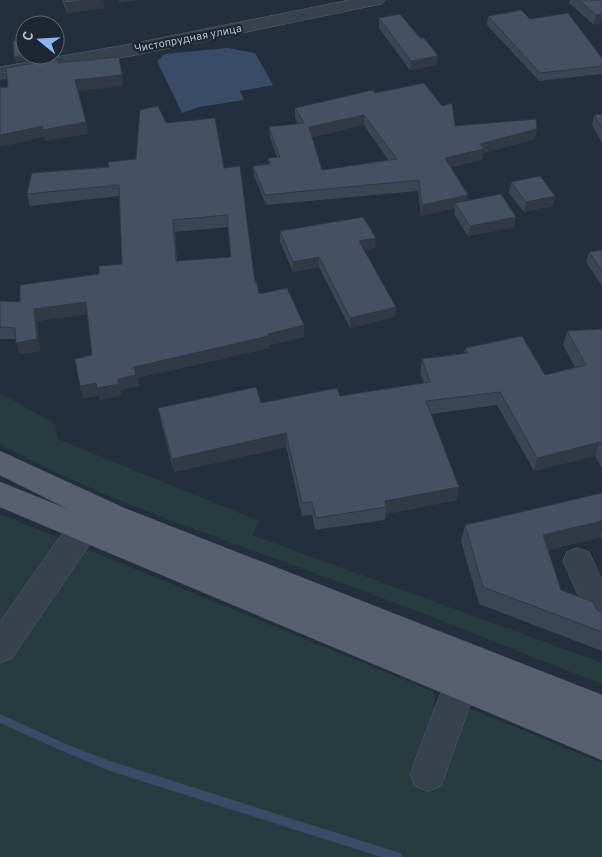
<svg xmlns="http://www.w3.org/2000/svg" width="602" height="857" viewBox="0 0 602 857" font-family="Overpass,sans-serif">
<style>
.green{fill:#263c3f}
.water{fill:#394c67}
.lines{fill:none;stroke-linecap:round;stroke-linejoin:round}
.stream{fill:#394c67;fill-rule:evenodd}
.minor-casing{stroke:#565f6c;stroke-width:1}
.major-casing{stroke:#414a57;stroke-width:1}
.minor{fill:#38414e;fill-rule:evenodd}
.major{fill:#56606e;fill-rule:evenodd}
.wall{fill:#3b4654;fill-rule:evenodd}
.shaded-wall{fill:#303945}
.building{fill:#455162;stroke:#303945;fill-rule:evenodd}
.labels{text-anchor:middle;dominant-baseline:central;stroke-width:4.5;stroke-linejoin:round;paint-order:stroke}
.far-street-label{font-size:11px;fill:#b4bcc9;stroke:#1d2633}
</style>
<rect width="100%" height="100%" fill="#242f3e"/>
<g class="green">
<path d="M0,393l55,31 3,15 201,82 -7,14 350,128v21c-97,-38 -193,-77 -290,-112 -106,-39 -213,-74 -312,-128z"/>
<path d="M0,514l62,25 -62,93z"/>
<path d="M86,549l348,143 1,20 31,-1 3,-3 133,55v94h-602v-195z"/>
</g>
<path class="water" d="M227,48l28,5 18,32 -33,6 4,9 -45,7 -17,6 -25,-52 8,-7z"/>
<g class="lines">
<path class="stream" d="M0,714l66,30 44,17 287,91 4,1 1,4h-21l-271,-86 -50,-21 -60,-27z"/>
<g class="minor-casing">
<g id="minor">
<path d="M350,0h35l-3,4 -6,1 -240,50 -136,24v-12l136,-24z"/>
<path d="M83,517l11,3 4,9 -4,9 -82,120 -12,5v-41l72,-102z"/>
<path d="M578,548l11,4 13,28v48l-11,-4 -28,-63 4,-9z"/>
<path d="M460,669l12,5 5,11 -36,101 -13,5 -13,-5 -5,-12 38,-100z"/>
</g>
</g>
<g class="major-casing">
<path id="major" d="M0,451l124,57 478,187v65l-602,-253v-25l70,28 -70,-35z"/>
</g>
<use href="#minor" class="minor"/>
<use href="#major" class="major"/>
</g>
<g class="wall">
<path d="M62,0h41l1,8 -37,5z"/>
<path d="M570,0h32l-8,25 -25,-22z"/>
<path d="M488,16l42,3 72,39v16l-63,7 -52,-56z"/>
<path d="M379,18l58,47 -27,5 -31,-42z"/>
<path d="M375,93l80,33 80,13 -52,14 -1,7 -32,7 17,34 47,26 -46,9 -14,-22 1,-6 -34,8 -3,-25 -152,14 -12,-29 -1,-10 16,-2 -1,-6 9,-1 -7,-19 -1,-11 29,-3 -3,-6v-10zM364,125l25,36 -67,9 -10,-33z"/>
<path d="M602,114v29l-10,-18 2,-10z"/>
<path d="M166,123l58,45 35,126 45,31v12l-35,8v3l-132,30 2,8 -19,4 1,5 -21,5 -1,-5 -16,3 -3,-12 12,-31 -5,-41 -50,7 3,30 -20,3 -4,-15h-16v-38l20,1 79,-28 23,-10 -3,-68 -89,10 -3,-12 82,-27 27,-8zM228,227l3,30 -54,4 -2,-29z"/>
<path d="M511,182l42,24 -29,6 -15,-19z"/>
<path d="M280,231l95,17 -11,2 32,57 -1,10 -45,11 -31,-61 -26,5 -13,-30z"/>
<path d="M602,250v36l-16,-24 3,-10z"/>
<path d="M602,329v139l-7,-12 -61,15 -37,-66 -66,9 26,86 -71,14 -1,6 -70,10 -3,-15 -10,1 -16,-69 -112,25 -13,-50 -3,-14 103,-5 79,-7 84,-13 -4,-10 2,-14 42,-5 1,-6 80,27 30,-8 -12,-22 4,-14z"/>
<path d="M602,493v47l-1,-3 -53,13 13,40 36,20 5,2v39l-123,-47 -18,-63 4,-16z"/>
</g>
<g class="shaded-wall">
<path d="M89,0h14l1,8 -37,5 -2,-10z"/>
<path d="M119,0h21l-21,3z"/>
<path d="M602,14v9l-8,2 2,-10z"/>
<path d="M27,55h9l1,4 -21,3 -2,-5z"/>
<path d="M438,56l-1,9 -27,5 1,-9z"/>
<path d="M122,75l1,11 -46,5 -2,-11z"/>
<path d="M364,115v10l-55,12v-10z"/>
<path d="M86,122l2,12 -43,7 -1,-4 -44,10v-12l43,-9z"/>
<path d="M537,129l-2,10 -52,14 -1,7 -39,8 2,-10 35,-14z"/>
<path d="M468,195l-1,11 -12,-3v5l-34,8 1,-11z"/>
<path d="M555,196l-2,10 -29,6 2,-10z"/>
<path d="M516,217l-2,10 -46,9 2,-10z"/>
<path d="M376,238l-1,10 -17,4 1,-11z"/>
<path d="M319,257v10l-26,5v-10z"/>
<path d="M86,302l3,12 -52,7 3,30 -20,3 -4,-11 18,-34z"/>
<path d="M396,307l-1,10 -45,11v-10z"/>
<path d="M304,325v12l-35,8v3l-132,30 2,8 -19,4 1,5 -21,5 -1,-5 -16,3 -3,-12 38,-7 16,-12 134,-33z"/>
<path d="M286,433v14l-112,25 -2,-13z"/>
<path d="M600,442l-5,14 -61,15 3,-13z"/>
<path d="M459,487l-2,13 -71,14v-7l-1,-6z"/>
<path d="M602,521v12l-1,4 -63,15 5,-17z"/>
</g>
<g class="building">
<path d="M64,0h25l-24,3z"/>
<path d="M579,0h23v14l-6,1z"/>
<path d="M521,10l9,9 38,-6 34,45v8l-62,7 -52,-57z"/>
<path d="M400,14l20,24h4l14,18 -27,5 -32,-43z"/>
<path d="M25,39v16h2l-13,2 -1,-16z"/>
<path d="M119,57l3,18 -47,5 11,42 -44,8 1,-4 -43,9v-47l8,-1 -2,-19 52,-9v4z"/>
<path d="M424,83l18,23 10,-3 3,23 81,-7 1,10 -57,15 4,5 -39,9 23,37 -46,10 -3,-25 -154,15 -12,-29 17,-2 -2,-6 12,-1 -11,-30 35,-4 -9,-15 78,-18 2,3zM364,115l33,44 -75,11 -13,-43z"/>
<path d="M158,106l8,17 49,-5 9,50 16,-2 15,117h2l2,11 28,-6 17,37 -36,9 1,2 -135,31 2,8 -18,4 1,5 -22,4 -1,-5 -16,3 -5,-27 17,-4 -6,-53 -52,7 3,30 -21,4 -1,-15 -15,-1v-26l20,1v-17l79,-11v-8l23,-2 -3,-79 -92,9 5,-21 77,-6 -1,-5 28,-3 4,-49zM227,215l4,42 -55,4 -3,-41z"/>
<path d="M602,114v14l-8,-13z"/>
<path d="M540,176l15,20 -29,6 -15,-20z"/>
<path d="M501,194l15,23 -46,9 -15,-23z"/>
<path d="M363,217l13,21 -17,3 37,66 -46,11 -31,-61 -26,5 -13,-31z"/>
<path d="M602,250v21l-13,-19z"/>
<path d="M602,329v117l-2,-4 -63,16 -37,-66 -74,9 33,86 -74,14 1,6 -70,11 -4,-16 -10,1 -16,-70 -114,26 -14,-51 98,-21 5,16 76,-15 3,8 90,-14 -8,-23 46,-6 -3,-5 57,-12 23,39 41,-10 -19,-34z"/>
<path d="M602,493v28l-59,14 18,55 32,12 4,8 5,2v20l-119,-45 -18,-62z"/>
</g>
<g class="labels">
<g class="far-street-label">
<text transform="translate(188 39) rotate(-11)">Чистопрудная улица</text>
</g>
</g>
<g transform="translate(40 40) rotate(288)"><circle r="24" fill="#1d2633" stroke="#59626f"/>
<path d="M0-4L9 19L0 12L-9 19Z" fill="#8ab4f8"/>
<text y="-8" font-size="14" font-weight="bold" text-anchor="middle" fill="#b4bcc9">С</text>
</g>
</svg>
